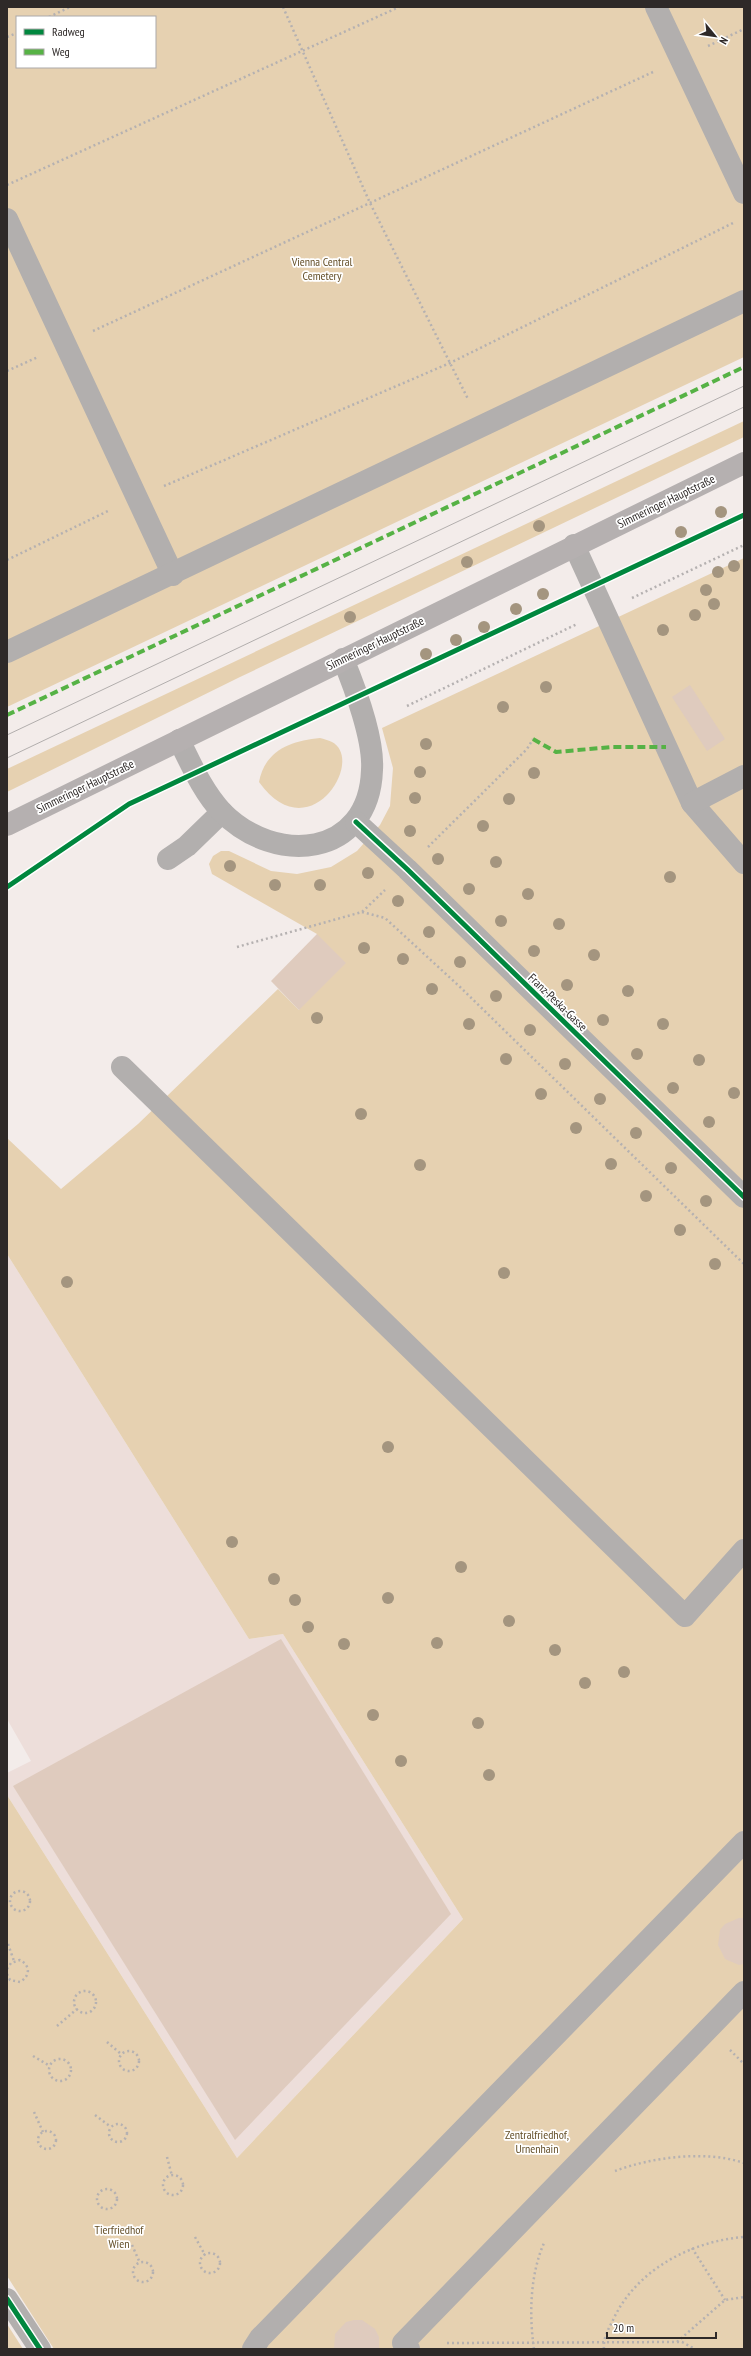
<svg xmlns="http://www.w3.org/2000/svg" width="751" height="2356" viewBox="0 0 751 2356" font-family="'PT Sans Narrow',sans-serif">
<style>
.built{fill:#eddeda}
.green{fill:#e6d1b1;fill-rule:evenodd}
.building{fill:#dfcbbe}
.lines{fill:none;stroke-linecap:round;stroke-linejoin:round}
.path{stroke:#b5b1b1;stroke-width:2.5;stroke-dasharray:2 3;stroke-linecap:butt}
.service{stroke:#b2afae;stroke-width:22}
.minor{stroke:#b2afae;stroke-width:22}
.primary{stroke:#b5b0b0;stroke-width:22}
.tram{stroke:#b2aead;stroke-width:1}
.quiet{stroke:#56b245;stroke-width:4;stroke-dasharray:8 4;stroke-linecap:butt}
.cycleway-casing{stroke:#fff;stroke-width:8}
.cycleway{stroke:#00873e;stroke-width:5}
.tree{fill:#a4957f}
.labels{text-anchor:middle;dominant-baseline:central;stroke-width:3.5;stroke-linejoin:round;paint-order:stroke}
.park-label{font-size:12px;fill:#634e27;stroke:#fff}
.street-label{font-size:12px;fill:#2e2928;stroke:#fff}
</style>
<rect width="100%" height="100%" fill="#f3ecea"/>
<path class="built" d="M7,1254l242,385 34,-5 180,285 -226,239 -230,-363v-22l24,-12 -24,-42z"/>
<g class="green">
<path d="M7,7h737v350l-737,350zM17,17h138v50h-138z"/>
<path d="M744,421v16l-504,240 -233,115v-23z"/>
<path d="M744,558v1791h-690l-47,-73v-481l230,363 226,-239 -180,-285 -34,5 -242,-385v-116l54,51 77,-65 140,-135 21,21 18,-76 -105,-60 -3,-10 4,-8 8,-5h8l42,20 26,3 34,-7 26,-16 23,-26 10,-19 3,-38 -11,-40z"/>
<path d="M320,738c4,1 8,2 12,4 34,18 -23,110 -73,40 6,-32 32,-41 61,-44z"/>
<path d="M7,2324l16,25h-16z"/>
</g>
<g class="building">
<path d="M690,685l35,54 -18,12 -35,-54z"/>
<path d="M317,934l29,29 -47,47 -28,-29z"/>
<path d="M281,1639l170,275 -216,226 -222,-354z"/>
<path d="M739,1918h5v46l-5,1 -14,-6 -7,-14 2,-15 5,-6z"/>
<path d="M354,2320h8l13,9 4,8v12h-45l1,-15 11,-12z"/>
</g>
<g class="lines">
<g class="path">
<path d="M283,7l87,196 98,196"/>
<path d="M49,17l21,-10"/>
<path d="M7,37l10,-4"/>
<path d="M708,46l36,-17"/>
<path d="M7,185l392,-178"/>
<path d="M93,331l560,-259"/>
<path d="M7,371l31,-14"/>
<path d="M164,486l286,-123 285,-141"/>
<path d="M7,560l103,-50"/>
<path d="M632,598l112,-53"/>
<path d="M407,706l170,-82"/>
<path d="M428,847l99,-98 6,-10"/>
<path d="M362,912l23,6 74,68 285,278"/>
<path d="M237,947l125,-35 23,-22"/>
<circle cx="20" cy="1901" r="10"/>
<path d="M8,1944l6,17"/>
<path d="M7,1969l4,-6 9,-3c11,6 10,16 0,22l-10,-2 -3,-6"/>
<circle cx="85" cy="2002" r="11"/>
<path d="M57,2026l20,-17"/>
<path d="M107,2042l14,12"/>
<path d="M730,2050l14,14"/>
<circle cx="129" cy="2061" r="10"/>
<path d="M33,2056l17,10"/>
<circle cx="60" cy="2070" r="11"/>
<path d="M34,2112l9,20"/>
<path d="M95,2115l16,12"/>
<circle cx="118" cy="2133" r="9"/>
<circle cx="47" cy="2140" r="9"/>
<path d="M167,2157l5,19"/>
<path d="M615,2171c37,-14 91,-21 129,-8"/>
<circle cx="173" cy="2185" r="10"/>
<circle cx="107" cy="2199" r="10"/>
<path d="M195,2237l10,18"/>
<path d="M132,2245l8,18"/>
<path d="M692,2248l33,52"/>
<circle cx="210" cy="2263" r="10"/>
<circle cx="143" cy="2272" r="10"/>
<path d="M677,2342l48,-42 19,-3"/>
<path d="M447,2343l230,-1h5l13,7"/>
<path d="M534,2349c-5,-34 -4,-74 10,-106"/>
<path d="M604,2349c-1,-11 4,-19 9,-29 23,-50 78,-79 131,-83"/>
</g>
<g class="service">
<path d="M656,7l88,186"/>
<path d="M7,219l166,356"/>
<path d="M574,545l118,258 52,60"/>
<path d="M7,652l737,-351"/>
<path d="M692,803l52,-27"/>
<path d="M168,859l19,-13 35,-34"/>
<path d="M122,1067l563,549 59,-66"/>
<path d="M253,2349l7,-11 484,-496"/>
<path d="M409,2349l-6,-6 341,-351"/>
</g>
<g class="minor">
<path d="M179,740c12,24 24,52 43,72 53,54 147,46 150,-42 2,-30 -17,-82 -29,-111"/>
<path d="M356,822l51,47 337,328"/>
<path d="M7,2299l33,50"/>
</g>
<path class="primary" d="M7,825l737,-362"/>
<g class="tram">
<path d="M7,735l737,-349"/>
<path d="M7,758l737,-351"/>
</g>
<g class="quiet">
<path d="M7,715l737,-348"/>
<path d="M533,739l23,13 56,-5h54"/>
</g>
<g class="cycleway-casing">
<g id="cycleway">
<path d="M356,822l51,47 337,328"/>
<path d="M7,887l122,-83 615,-289"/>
<path d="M7,2299l33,50"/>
</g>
</g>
<use href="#cycleway" class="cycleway"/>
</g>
<g class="tree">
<circle cx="721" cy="512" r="6"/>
<circle cx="539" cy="526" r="6"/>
<circle cx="681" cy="532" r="6"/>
<circle cx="467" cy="562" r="6"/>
<circle cx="734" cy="566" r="6"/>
<circle cx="718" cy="572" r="6"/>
<circle cx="706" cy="590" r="6"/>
<circle cx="543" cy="594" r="6"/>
<circle cx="714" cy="604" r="6"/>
<circle cx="516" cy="609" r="6"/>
<circle cx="695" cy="615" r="6"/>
<circle cx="350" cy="617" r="6"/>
<circle cx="484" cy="627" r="6"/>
<circle cx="663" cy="630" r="6"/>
<circle cx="456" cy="640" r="6"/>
<circle cx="426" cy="654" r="6"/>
<circle cx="546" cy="687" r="6"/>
<circle cx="503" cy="707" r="6"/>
<circle cx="426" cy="744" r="6"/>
<circle cx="420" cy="772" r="6"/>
<circle cx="534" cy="773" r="6"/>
<circle cx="415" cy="798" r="6"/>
<circle cx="509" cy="799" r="6"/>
<circle cx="483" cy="826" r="6"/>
<circle cx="410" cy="831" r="6"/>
<circle cx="438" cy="859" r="6"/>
<circle cx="496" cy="862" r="6"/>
<circle cx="230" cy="866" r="6"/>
<circle cx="368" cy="873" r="6"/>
<circle cx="670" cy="877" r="6"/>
<circle cx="275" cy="885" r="6"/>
<circle cx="320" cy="885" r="6"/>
<circle cx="469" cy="889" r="6"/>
<circle cx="528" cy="894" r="6"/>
<circle cx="398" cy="901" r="6"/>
<circle cx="501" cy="921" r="6"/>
<circle cx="559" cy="924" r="6"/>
<circle cx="429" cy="932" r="6"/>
<circle cx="364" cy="948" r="6"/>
<circle cx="534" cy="951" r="6"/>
<circle cx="594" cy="955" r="6"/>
<circle cx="403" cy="959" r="6"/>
<circle cx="460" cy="962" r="6"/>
<circle cx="567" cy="985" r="6"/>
<circle cx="432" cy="989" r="6"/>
<circle cx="628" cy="991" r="6"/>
<circle cx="496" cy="996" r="6"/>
<circle cx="317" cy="1018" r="6"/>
<circle cx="603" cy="1020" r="6"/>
<circle cx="469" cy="1024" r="6"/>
<circle cx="663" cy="1024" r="6"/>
<circle cx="530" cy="1030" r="6"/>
<circle cx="637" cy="1054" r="6"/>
<circle cx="506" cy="1059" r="6"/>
<circle cx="699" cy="1060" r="6"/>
<circle cx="565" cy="1064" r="6"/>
<circle cx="673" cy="1088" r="6"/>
<circle cx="734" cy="1093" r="6"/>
<circle cx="541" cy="1094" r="6"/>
<circle cx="600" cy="1099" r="6"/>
<circle cx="361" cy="1114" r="6"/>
<circle cx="709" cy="1122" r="6"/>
<circle cx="576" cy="1128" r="6"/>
<circle cx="636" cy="1133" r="6"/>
<circle cx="611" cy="1164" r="6"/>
<circle cx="420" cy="1165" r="6"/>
<circle cx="671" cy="1168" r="6"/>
<circle cx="646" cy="1196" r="6"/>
<circle cx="706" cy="1201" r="6"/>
<circle cx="680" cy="1230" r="6"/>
<circle cx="715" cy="1264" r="6"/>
<circle cx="504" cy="1273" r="6"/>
<circle cx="67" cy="1282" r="6"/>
<circle cx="388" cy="1447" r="6"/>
<circle cx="232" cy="1542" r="6"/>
<circle cx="461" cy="1567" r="6"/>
<circle cx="274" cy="1579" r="6"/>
<circle cx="388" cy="1598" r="6"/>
<circle cx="295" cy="1600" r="6"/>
<circle cx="509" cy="1621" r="6"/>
<circle cx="308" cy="1627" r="6"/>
<circle cx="437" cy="1643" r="6"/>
<circle cx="344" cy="1644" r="6"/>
<circle cx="555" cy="1650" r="6"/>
<circle cx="624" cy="1672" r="6"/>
<circle cx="585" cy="1683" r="6"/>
<circle cx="373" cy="1715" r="6"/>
<circle cx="478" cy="1723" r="6"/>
<circle cx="401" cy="1761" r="6"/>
<circle cx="489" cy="1775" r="6"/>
</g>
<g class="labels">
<g class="park-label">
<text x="322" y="261">Vienna Central<tspan x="322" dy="14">Cemetery</tspan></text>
<text x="537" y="2134">Zentralfriedhof,<tspan x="537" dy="14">Urnenhain</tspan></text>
<text x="119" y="2229">Tierfriedhof<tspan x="119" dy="14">Wien</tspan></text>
</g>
<g class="street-label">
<text transform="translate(666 501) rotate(-26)">Simmeringer Hauptstraße</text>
<text transform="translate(375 643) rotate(-26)">Simmeringer Hauptstraße</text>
<text transform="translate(85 786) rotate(-26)">Simmeringer Hauptstraße</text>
<text transform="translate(558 1002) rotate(44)">Franz-Peska-Gasse</text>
</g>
</g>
<rect width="751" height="2356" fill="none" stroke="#2e2928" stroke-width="16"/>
<rect x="16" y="16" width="140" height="52" fill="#ffffff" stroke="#aba9a9"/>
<rect x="24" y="29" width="20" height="6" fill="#00873e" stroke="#aba9a9"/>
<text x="52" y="36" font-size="12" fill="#2e2928">Radweg</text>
<rect x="24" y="49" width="20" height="6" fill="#56b245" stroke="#aba9a9"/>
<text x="52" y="56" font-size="12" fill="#2e2928">Weg</text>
<g transform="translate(715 36) rotate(119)" stroke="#ffffff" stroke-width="3" paint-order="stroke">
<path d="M0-3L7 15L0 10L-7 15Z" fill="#2e2928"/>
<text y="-6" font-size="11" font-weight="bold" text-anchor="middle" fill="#2e2928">N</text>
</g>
<path d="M607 2332v6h109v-6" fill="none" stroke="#2e2928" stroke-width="2"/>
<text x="613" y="2332" font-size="12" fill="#2e2928" stroke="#ffffff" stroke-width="3" paint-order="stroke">20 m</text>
</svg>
